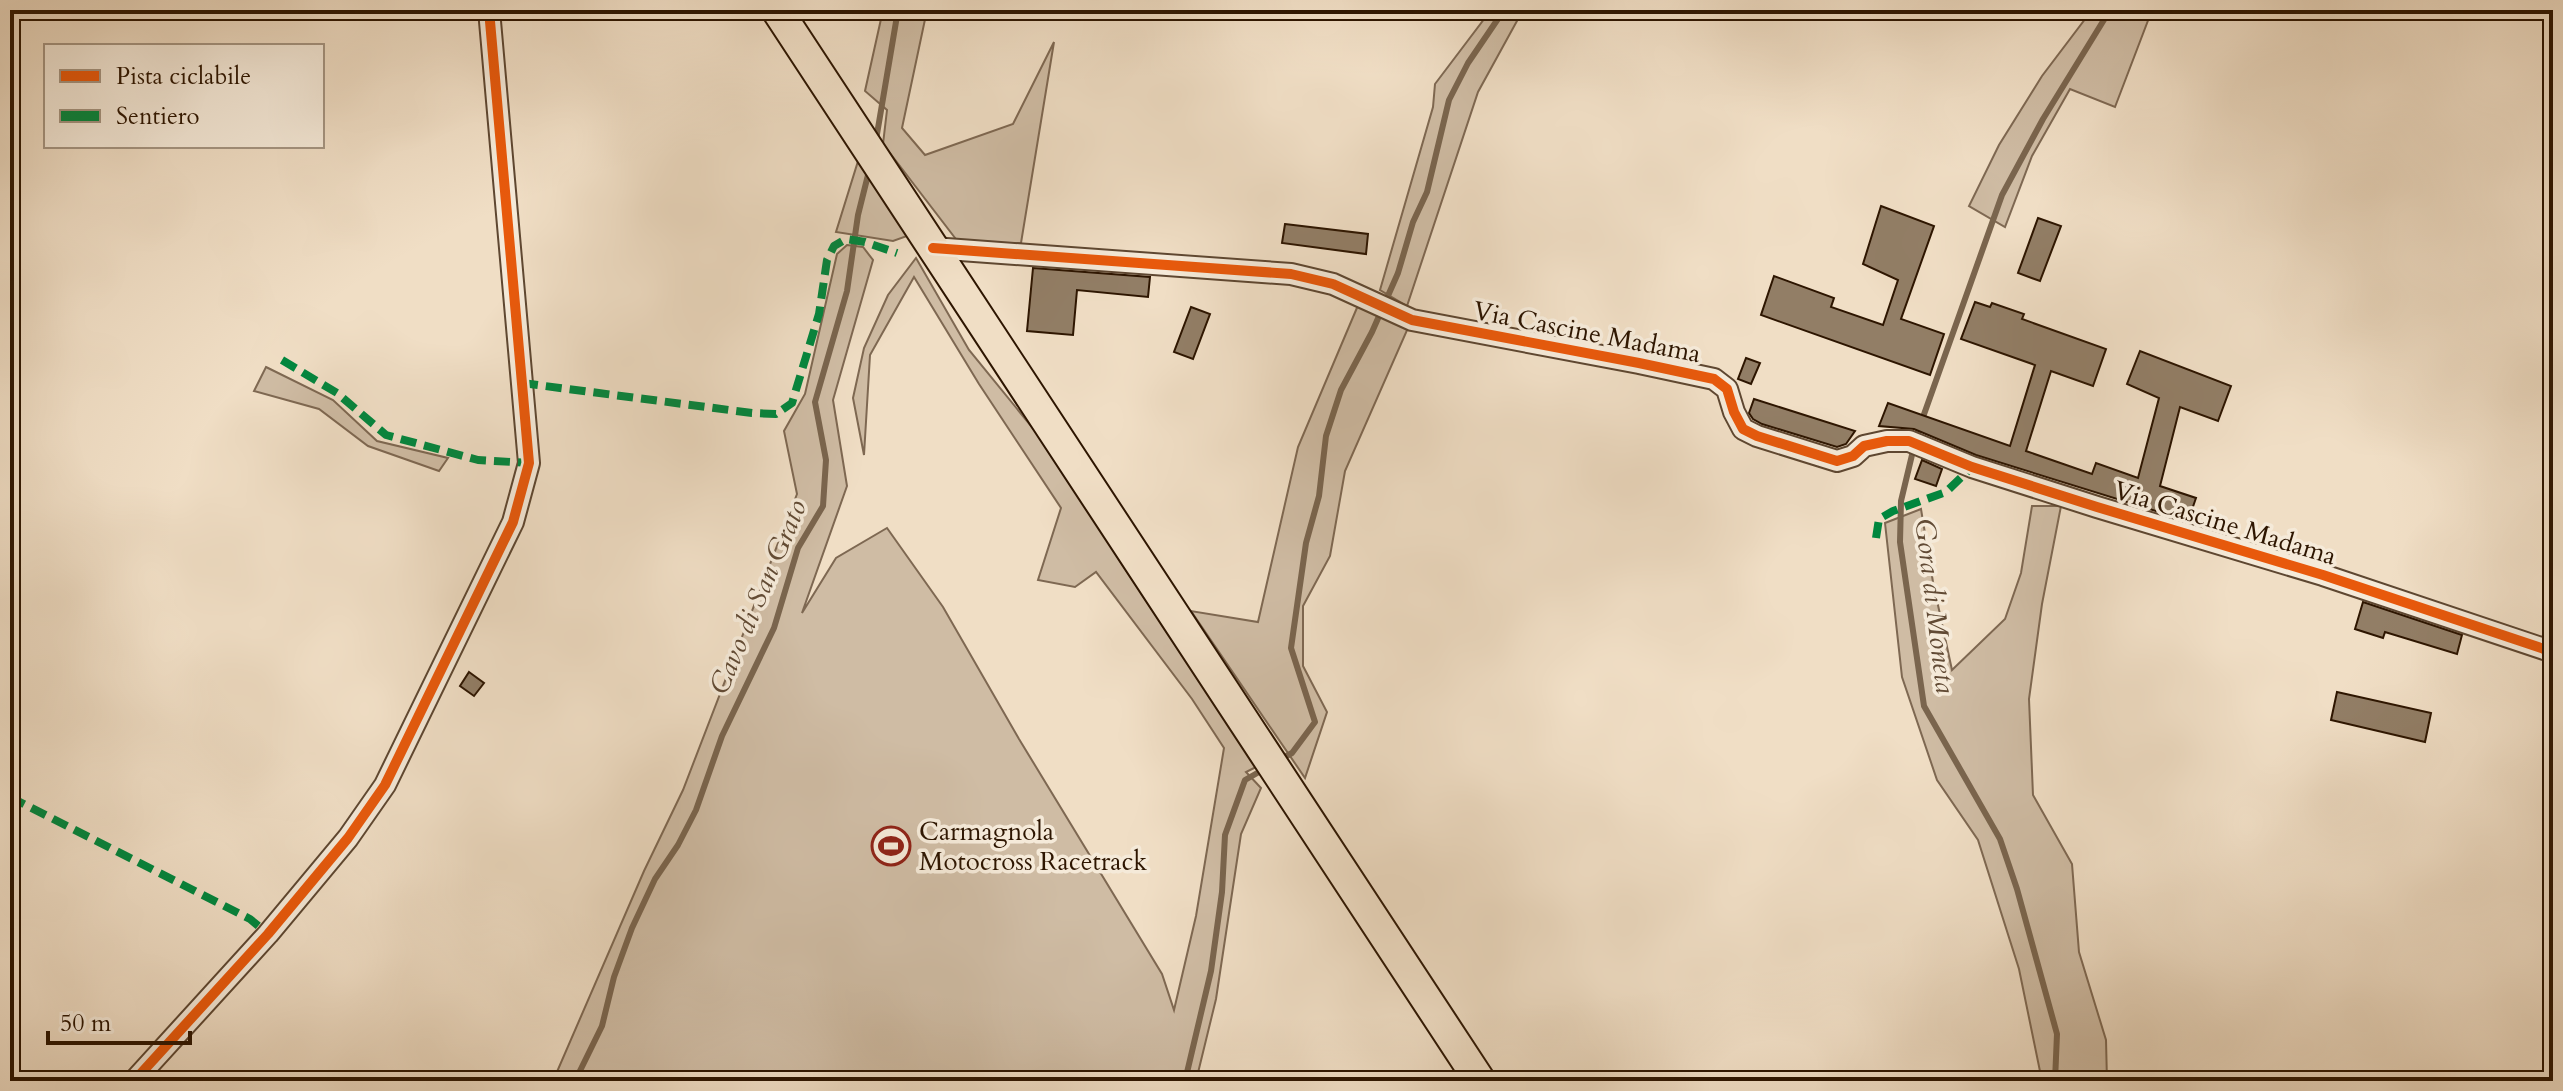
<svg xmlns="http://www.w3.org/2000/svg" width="2563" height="1091" viewBox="0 0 2563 1091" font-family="Cardo,serif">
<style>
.green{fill:#cfbca4;stroke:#7e6852;stroke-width:2}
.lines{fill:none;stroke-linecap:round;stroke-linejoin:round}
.stream{stroke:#7a654e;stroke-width:6}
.building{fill:#927e66;stroke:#2d1500;stroke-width:2}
.minor-casing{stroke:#5e4731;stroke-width:24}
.primary-casing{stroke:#2d1500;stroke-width:34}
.minor{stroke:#f5ead9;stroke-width:20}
.primary{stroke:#f0dec5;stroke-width:30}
.quiet{stroke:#00873e;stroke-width:8;stroke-dasharray:16 8;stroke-linecap:butt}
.cycleway-casing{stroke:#f5ead9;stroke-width:15}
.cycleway{stroke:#e8590c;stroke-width:10}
.labels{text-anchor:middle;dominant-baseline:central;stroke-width:7;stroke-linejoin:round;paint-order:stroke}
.street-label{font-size:26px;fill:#2d1500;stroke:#f5ead9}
.poi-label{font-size:26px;fill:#2d1500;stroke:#f5ead9;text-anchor:start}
.water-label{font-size:28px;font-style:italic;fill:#614a34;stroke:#f5ead9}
</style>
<rect width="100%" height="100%" fill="#f0dec5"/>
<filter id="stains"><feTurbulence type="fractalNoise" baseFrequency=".0025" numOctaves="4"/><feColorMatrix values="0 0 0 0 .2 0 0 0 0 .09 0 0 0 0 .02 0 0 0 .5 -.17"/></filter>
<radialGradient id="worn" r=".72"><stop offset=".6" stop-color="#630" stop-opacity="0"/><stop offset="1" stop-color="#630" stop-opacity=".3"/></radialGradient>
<g class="green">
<path d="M883,10h44l-25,118 23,27 88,-31 41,-82 -33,201 -59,4 -79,-103 4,-34 -22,-19z"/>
<path d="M1491,10h32l-45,82 -71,214 -27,-16 53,-183 2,-23z"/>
<path d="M2092,10h60l-37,97 -45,-18 -38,67 -27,71 -36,-21 30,-61 43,-69z"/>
<path d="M859,158l48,78 -14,5 -57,-9z"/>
<path d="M847,245l16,2 10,13 -40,140 14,86 -45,127 34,-55 51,-30 56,79 76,132 143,235 12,36 22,-94 28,-168 -32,-49 -96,-127 -21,15 -37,-7 23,-72 -82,-124 -65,-107 -44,78 -6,100 -11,-57 11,-50 24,-53 28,-37 53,92 89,109 60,99 138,209 -10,5 15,16 -20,46 -25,165 -20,82h-643l91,-210 39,-81 114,-296 -13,-63 21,-37 32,-140z"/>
<path d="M1359,303l49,25 -63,143 -15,85 -27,50v60l24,46 -22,66 -114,-167 67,11 40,-175z"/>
<path d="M266,367l67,33 44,41 71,17 -9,13 -71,-25 -49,-37 -65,-18z"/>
<path d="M2032,506h29l-19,98 -13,95 4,96 39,69 7,88 27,88 1,41h-65l-23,-112 -41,-129 -41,-60 -35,-103 -17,-154 36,-14 12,73 19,88 53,-51 16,-46z"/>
</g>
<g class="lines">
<g class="stream">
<path d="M876,140l22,-130"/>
<path d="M1279,760l13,-7 23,-31 -24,-74 15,-105 13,-47 7,-60 15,-46 31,-58 26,-59 15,-51 14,-30 22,-92 19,-37 36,-53"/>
<path d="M575,1081l27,-55 12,-49 18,-49 23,-49 23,-34 18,-35 26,-74 52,-108 24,-80 25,-42 3,-46 -11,-58 32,-111 11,-76 11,-44"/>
<path d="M1185,1081l26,-110 11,-79 3,-57 20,-55 21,-12"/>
<path d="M2055,1081l2,-47 -40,-145 -17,-50 -76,-133 -24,-164 1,-41 16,-67 85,-239 41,-76 67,-109"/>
</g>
</g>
<g class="building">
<path d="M1881,206l53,20 -33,93 43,15 -14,41 -169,-60 13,-39 60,22 -3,9 52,18 15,-45 -35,-16z"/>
<path d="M2038,218l23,8 -21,55 -22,-8z"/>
<path d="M1285,224l83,10 -2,20 -84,-11z"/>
<path d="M1033,268l117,9 -2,20 -71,-7 -4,45 -46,-4z"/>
<path d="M1975,302l15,5 2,-4 32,11 -2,5 84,30 -13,37 -42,-15 -25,80 66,23 4,-11 42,15 21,-80 -32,-14 13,-33 91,35 -13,35 -38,-14 -20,79 36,12 -8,23 -212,-66 -62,-26 -35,-3 9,-23 122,43 25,-81 -74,-26z"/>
<path d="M1191,307l19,7 -17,45 -19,-7z"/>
<path d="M1746,358l14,5 -9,21 -13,-5z"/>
<path d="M1754,399l101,32 -9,13 -9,3 -75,-23 -9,-5 -4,-6z"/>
<path d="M1922,460l20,9 -6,17 -21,-7z"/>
<path d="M2363,602l99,33 -5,19 -72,-22 -2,6 -28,-9z"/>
<path d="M469,672l15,11 -10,13 -14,-10z"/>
<path d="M2337,692l94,21 -6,29 -94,-22z"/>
</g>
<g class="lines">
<g class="minor-casing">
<g id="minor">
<path d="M933,248l358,26 42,10 79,36 227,43 75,16 13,10 7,23 9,17 14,7 80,25 16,-5 11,-10 23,-5h22l63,26 125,40 226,68 230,77"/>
<path d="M134,1081l134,-147 80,-96 37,-53 128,-263 16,-59 -40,-453"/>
</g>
</g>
<g class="primary-casing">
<path id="primary" d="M777,10l703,1071"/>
</g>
<use href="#minor" class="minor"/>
<use href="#primary" class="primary"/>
<g class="quiet">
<path d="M282,360l55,33 49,42 92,25 51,3"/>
<path d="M522,383l230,30 24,1 16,-11 27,-89 8,-54 7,-14 12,-7 19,3 32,11"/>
<path d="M1876,538l3,-19 14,-8 53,-19 26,-25"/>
<path d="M10,797l240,122 18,15"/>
</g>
<g class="cycleway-casing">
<g id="cycleway">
<path d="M933,248l358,26 42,10 79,36 227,43 75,16 13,10 7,23 9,17 14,7 80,25 16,-5 11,-10 23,-5h22l63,26 125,40 226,68 230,77"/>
<path d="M134,1081l134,-147 80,-96 37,-53 128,-263 16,-59 -40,-453"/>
</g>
</g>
<use href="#cycleway" class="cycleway"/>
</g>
<defs>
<g id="stadium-ring" transform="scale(2)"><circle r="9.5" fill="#f5ead9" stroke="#8f2418" stroke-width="1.5"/><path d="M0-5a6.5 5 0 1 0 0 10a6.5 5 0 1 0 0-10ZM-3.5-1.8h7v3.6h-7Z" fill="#8f2418"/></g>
</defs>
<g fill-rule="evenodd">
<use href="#stadium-ring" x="891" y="846"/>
</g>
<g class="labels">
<g class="street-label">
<text transform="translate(1587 332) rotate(11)">Via Cascine Madama</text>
<text transform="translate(2225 523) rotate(17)">Via Cascine Madama</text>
</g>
<g class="poi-label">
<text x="919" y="831">Carmagnola<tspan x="919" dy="30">Motocross Racetrack</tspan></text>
</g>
<g class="water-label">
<text transform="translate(758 597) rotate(-67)">Cavo di San Grato</text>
<text transform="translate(1935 606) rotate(83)">Gora di Moneta</text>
</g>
</g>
<rect width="2563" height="1091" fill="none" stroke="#f0dec5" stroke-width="40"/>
<rect x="12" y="12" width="2539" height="1067" fill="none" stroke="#2d1500" stroke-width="4"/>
<rect x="20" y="20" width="2523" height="1051" fill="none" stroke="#2d1500" stroke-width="2"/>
<rect x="44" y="44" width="280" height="104" fill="#f5ead9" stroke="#a59582" stroke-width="2"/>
<rect x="60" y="70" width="40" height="12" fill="#e8590c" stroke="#a59582" stroke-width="2"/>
<text x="116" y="84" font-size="24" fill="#2d1500">Pista ciclabile</text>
<rect x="60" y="110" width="40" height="12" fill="#00873e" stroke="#a59582" stroke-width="2"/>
<text x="116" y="124" font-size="24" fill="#2d1500">Sentiero</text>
<path d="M48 1031v12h142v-12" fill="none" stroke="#2d1500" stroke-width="4"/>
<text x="60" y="1031" font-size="24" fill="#2d1500" stroke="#f5ead9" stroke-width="6" paint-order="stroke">50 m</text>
<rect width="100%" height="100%" filter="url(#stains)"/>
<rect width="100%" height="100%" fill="url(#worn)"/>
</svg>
